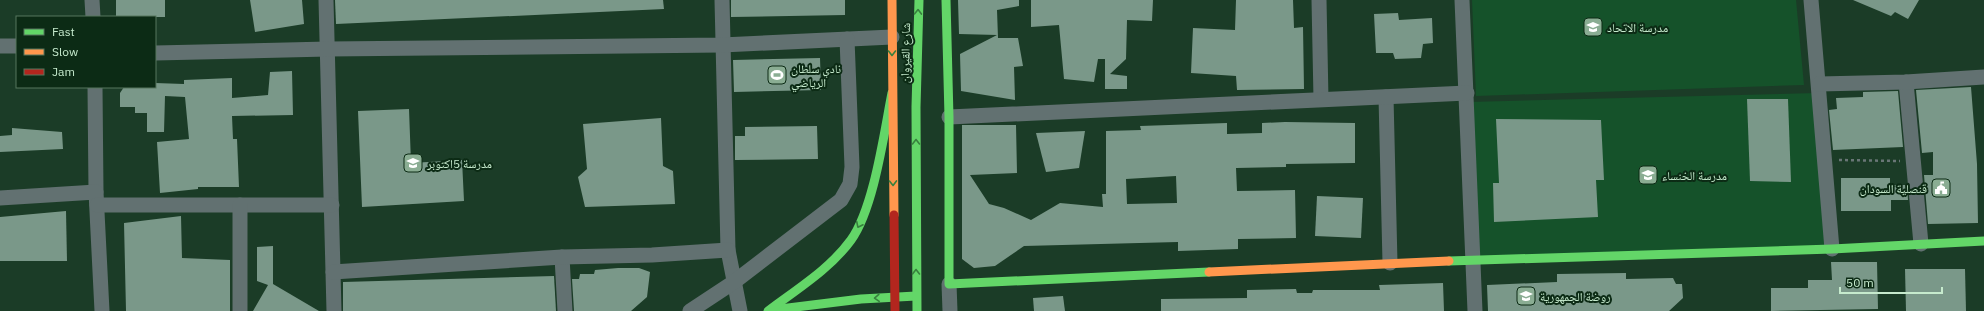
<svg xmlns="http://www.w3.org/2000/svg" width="1984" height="311" viewBox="0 0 1984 311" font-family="'IBM Plex Sans','Noto Naskh Arabic',sans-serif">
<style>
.built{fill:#15522a}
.building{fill:#7a9889;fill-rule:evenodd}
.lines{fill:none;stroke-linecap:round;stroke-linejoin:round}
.path{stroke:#697676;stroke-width:2.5;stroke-dasharray:3 3;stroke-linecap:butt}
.street{stroke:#627171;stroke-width:15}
.fast{stroke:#63d668;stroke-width:9}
.slow{stroke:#ff974d;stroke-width:9}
.jam{stroke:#b3261e;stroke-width:9}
.oneway{stroke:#38803e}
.labels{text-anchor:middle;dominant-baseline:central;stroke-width:4;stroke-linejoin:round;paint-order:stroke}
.poi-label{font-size:12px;fill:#c6eacd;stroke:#0c2b15;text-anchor:start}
.street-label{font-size:12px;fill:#c6eacd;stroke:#0c2b15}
</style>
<rect width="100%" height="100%" fill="#1b3c27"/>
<g class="built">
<path d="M1472,0h324l8,85 -328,11z"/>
<path d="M1818,93l14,155 -359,12 -4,-158z"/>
</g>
<g class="building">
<rect x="116" y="0" width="49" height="17"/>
<path d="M250,0h52l2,24 -49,8z"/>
<path d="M335,0h328l1,9 -328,15z"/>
<path d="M731,0h114v15l-114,2z"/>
<path d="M958,0h61v6l-22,4 1,28h20l5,28 -9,1 1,33 -54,-9 -1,-37 37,-19 -38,-1z"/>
<path d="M1031,0h122l-1,21 -25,-1 -1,39 -16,15 17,2v13h-22v-30h-7l-4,23 -30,-3 -5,-54 -28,2z"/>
<path d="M1236,0h57l1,28 9,-1 1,62 -67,1 -1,-14 -45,-3 2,-45 42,2z"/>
<path d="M1853,0h66l-11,19 -13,-7 -4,4z"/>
<path d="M1398,13l1,7 33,-2 1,25 -10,1 -2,14 -26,1 -2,-6h-17l-2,-39z"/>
<path d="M820,58l1,32 -87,2 -1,-32z"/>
<path d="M292,71l1,44 -61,1 1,23h4l2,48h-41v2l-38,4 -3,-51 32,-3 -4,-42 -20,-1 -1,36h-17v-19h-12v-6h-15v-14l4,-6h31v-4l29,1v-4l48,-2v20l36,-3 2,-23z"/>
<path d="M1971,87l6,77 1,59 -50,1 -4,-49h9v-23l-11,1 -6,-63z"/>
<path d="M1898,91l5,56 -70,3 -4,-40 8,-1 -1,-11 27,-1v-5z"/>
<path d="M1747,99h41l3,83 -41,-1z"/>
<path d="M409,109l2,54 51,-3 2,41 -102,6 -4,-96z"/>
<path d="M661,118l2,48 10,5 2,33 -90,3 -7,-30 9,-8 -4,-45z"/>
<path d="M1496,119l105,1 3,60h-8l2,37 -104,5 -1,-39h6z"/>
<path d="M1285,122l70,1v40l-69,1v3l-50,1 1,23 58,-1 1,48 -58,1v10l-60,2v-9l-154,4 -29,20 -21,2 -12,-9v-134h54l1,48 -47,2 19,29 15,4 27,12 29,-17 43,4 -1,-13h4v-63l35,-1 -1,-4 87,-3v11l35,-1v-10zM1176,176l1,27 -50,1 -1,-25z"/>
<path d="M817,126l1,33 -83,1v-24h10v-9z"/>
<path d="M12,128l50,4 1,17 -63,3v-16l12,-1z"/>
<path d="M1085,131l-6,37 -33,4 -10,-39z"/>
<path d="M1841,178h49v7h17l1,15h-17v11h-50z"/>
<path d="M1317,196l46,2 -2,40 -46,-2z"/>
<path d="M66,211l1,50h-67v-44z"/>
<path d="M181,216l1,42 48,2v51h-104l-2,-88z"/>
<path d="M273,246v38l46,27h-66l15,-26 -11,-4v-34z"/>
<path d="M1831,262h46l1,47 -107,2v-23h37v-8h24z"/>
<path d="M618,268h21l11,4 -3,25 -16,14h-57l-2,-32h7l1,-5h14l1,-4z"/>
<path d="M1905,269h60l1,42h-60z"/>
<path d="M1626,273v6l47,-1 3,6h6l1,14 -14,13h-181l-1,-26 70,-3v-8z"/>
<path d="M554,276l2,35h-213v-29z"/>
<path d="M1443,283l1,28h-283v-12l86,-1v-8l49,-1 1,4h15l1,-3h67l-1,-5z"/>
<path d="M1063,296l2,15h-31l-1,-13z"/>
</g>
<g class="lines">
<path class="path" d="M1839,160l61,1"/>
<g class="street">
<path d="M92,0l1,17"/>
<path d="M326,0l8,311"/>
<path d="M722,0l6,250 12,61"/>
<path d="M1319,0l2,99"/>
<path d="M1462,0l13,311"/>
<path d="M1811,0l21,249"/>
<path d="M0,46h17"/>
<path d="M155,53l173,-4 394,-4 170,-8"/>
<path d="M1906,82l15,162"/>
<path d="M1819,84l87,-2 78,-5"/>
<path d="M95,87l1,105 6,119"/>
<path d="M1386,97l4,166"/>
<path d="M949,117l518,-24"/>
<path d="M0,198l96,-6"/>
<path d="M97,205h235"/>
<path d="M240,205v106"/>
<path d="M562,257l3,54"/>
<path d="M333,272l229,-15 90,-2 76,-5"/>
<path d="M949,284l1,27"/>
<path d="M690,311l44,-29 107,-82 9,-16 2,-17 -5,-128"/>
</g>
<g class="fast">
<path d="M946,0l3,117v167l260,-12"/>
<path d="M1449,261l383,-12 152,-8"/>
<path d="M772,310l89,-11 55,-3"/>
<path d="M768,311c29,-22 62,-42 83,-71 23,-32 33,-107 41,-147"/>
<path d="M917,311l-1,-204 3,-107"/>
</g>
<g class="slow">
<path d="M892,0l2,215"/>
<path d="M1209,272l240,-11"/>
</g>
<path class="jam" d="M894,215l1,96"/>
</g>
<defs><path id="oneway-chevron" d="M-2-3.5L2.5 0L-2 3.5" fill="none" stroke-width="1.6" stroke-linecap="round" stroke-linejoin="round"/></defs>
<g class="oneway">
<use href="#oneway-chevron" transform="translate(918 12) rotate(-89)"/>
<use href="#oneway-chevron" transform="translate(892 53) rotate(90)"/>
<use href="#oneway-chevron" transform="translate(916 142) rotate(-90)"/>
<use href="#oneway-chevron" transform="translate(893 183) rotate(89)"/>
<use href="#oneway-chevron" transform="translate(859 225) rotate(116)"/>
<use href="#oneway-chevron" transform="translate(916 272) rotate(-90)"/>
<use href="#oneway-chevron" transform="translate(877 298) rotate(177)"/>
</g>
<defs>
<g id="school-square" transform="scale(1)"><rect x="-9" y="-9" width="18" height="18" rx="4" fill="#8aad93" stroke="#0c2b15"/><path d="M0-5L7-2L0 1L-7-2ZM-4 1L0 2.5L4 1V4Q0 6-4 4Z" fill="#fff"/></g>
<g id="stadium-square" transform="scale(1)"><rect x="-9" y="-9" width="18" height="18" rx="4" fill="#8aad93" stroke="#0c2b15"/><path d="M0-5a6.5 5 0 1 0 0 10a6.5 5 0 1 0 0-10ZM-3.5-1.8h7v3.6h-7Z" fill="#fff"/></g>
<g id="civic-square" transform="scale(1)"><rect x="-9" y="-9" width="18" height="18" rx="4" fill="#8aad93" stroke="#0c2b15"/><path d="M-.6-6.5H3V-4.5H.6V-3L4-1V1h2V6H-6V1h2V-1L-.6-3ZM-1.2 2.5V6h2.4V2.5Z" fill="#fff"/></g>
</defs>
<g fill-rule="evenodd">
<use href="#school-square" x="1593" y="27"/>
<use href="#stadium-square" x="777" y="75"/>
<use href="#school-square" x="413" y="163"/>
<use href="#school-square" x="1648" y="175"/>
<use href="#civic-square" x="1941" y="188"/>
<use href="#school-square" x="1526" y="296"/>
</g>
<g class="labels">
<g class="poi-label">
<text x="1607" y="27">مدرسة الاتحاد</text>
<text x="791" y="68">نادي سلطان<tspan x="791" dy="14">الرياضي</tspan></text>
<text x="427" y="163">مدرسة 5اكتوبر</text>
<text x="1662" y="175">مدرسة الخنساء</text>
<text x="1927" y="188" text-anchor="end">قنصلية السودان</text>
<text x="1540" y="296">روضة الجمهورية</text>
</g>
<g class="street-label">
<text transform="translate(905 53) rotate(-89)">شارع القيروان</text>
</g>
</g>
<rect x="16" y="16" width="140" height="72" fill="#0c2b15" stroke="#56775f"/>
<rect x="24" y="29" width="20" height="6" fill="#63d668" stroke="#56775f"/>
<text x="52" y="36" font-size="12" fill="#c6eacd">Fast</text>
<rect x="24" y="49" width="20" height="6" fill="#ff974d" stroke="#56775f"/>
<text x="52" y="56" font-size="12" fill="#c6eacd">Slow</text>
<rect x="24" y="69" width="20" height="6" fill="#b3261e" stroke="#56775f"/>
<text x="52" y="76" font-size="12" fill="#c6eacd">Jam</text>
<path d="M1840 287v6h102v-6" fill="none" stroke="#c6eacd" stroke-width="2"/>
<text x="1846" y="287" font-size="12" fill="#c6eacd" stroke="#0c2b15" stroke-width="3" paint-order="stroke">50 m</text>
</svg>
